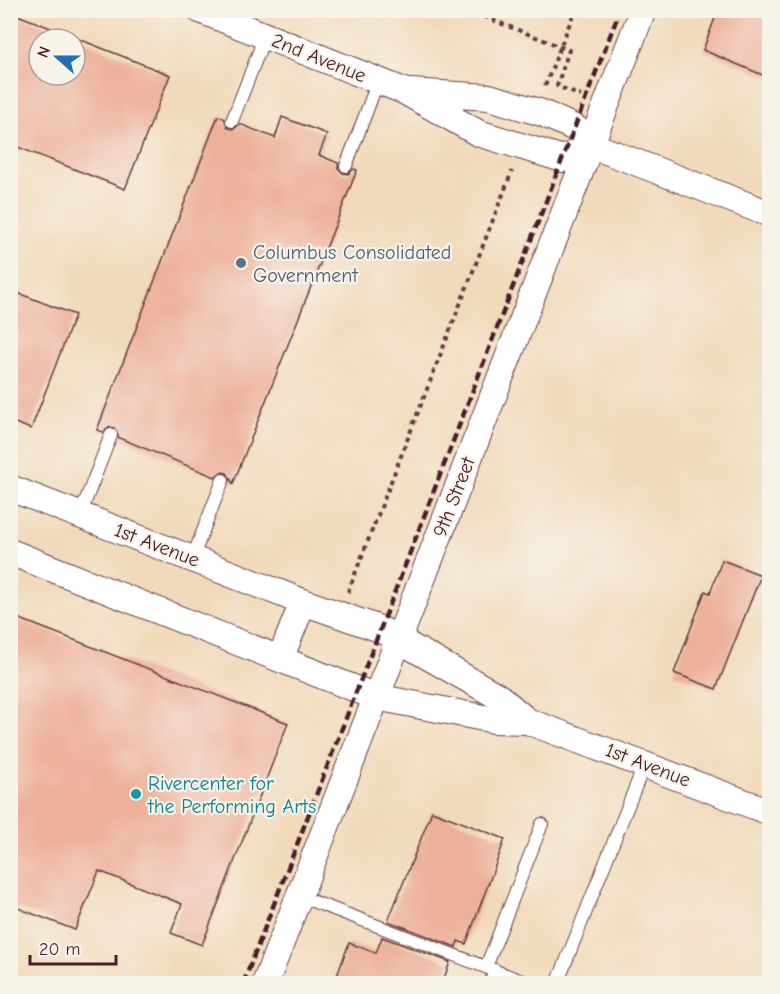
<svg xmlns="http://www.w3.org/2000/svg" width="780" height="994" viewBox="0 0 780 994" font-family="'Comic Neue',sans-serif">
<style>
.building{fill:#edb19b;fill-rule:evenodd}
.lines{fill:none;stroke-linecap:round;stroke-linejoin:round}
.lane-casing{stroke:#633b41;stroke-width:14}
.street-casing{stroke:#633b41;stroke-width:28}
.path{stroke:#633b41;stroke-width:4;stroke-dasharray:4.5 4.5;stroke-linecap:butt}
.lane{stroke:#fff;stroke-width:12}
.street{stroke:#fff;stroke-width:26}
.rail{stroke:#4a1f2b;stroke-width:4.5;stroke-dasharray:9 4.5;stroke-linecap:butt}
.service-dot{fill:#5c6f8a;stroke:#f7f3e8;stroke-width:2}
.culture-dot{fill:#0f9aa8;stroke:#f7f3e8;stroke-width:2}
.labels{text-anchor:middle;dominant-baseline:central;stroke-width:4.5;stroke-linejoin:round;paint-order:stroke}
.street-label{font-size:20px;fill:#4a1f2b;stroke:#f7f3e8}
.service-label{font-size:20px;fill:#4e5e75;stroke:#f7f3e8;text-anchor:start}
.culture-label{font-size:20px;fill:#0d838f;stroke:#f7f3e8;text-anchor:start}
</style>
<rect width="100%" height="100%" fill="#f7f3e8"/>
<filter id="ink" filterUnits="userSpaceOnUse"><feTurbulence type="fractalNoise" baseFrequency=".0167" numOctaves="2"/><feDisplacementMap in="SourceGraphic" scale="12" xChannelSelector="R" yChannelSelector="G"/><feConvolveMatrix kernelMatrix="1 2 1 2 8 2 1 2 1" color-interpolation-filters="sRGB"/></filter>
<filter id="wash" filterUnits="userSpaceOnUse"><feTurbulence type="fractalNoise" baseFrequency=".008" numOctaves="4" result="noise"/><feDisplacementMap in="SourceGraphic" scale="24" xChannelSelector="R" yChannelSelector="G"/><feGaussianBlur stdDeviation="1.35" result="paint"/><feColorMatrix in="noise" values="0 0 0 0 0 0 0 0 0 0 0 0 0 0 0 0 0 1.4 0 .05"/><feComposite in="paint" operator="in"/></filter>
<g filter="url(#wash)">
<rect width="100%" height="100%" fill="#f1dabb"/>
<g id="blocks">
<g class="building">
<path d="M718,10h52v68l-67,-28z"/>
<path d="M10,12l160,63 -45,114 -115,-45zM39,39h36v36h-36z"/>
<path d="M218,116l6,2 4,10 6,1 6,-5 35,14 7,-21 45,17 -8,21 19,8v5l5,5 5,1 6,-5 3,1 -124,314 -6,-11 -6,-1 -6,5 -96,-39 -5,-10 -5,-1 -6,5 -6,-2z"/>
<path d="M10,290l65,25 -44,114 -21,-8z"/>
<path d="M722,560l39,15 -45,114 -42,-16 31,-82 5,2z"/>
<path d="M15,617l273,106 -86,222 -31,-12 11,-29 -83,-33 -24,59 -65,-25v-275z"/>
<path d="M432,811l73,28 -39,105 -8,-3 -2,6 -68,-26z"/>
<path d="M382,937l68,25 -8,22h-108l15,-41 27,10z"/>
</g>
</g>
</g>
<g filter="url(#ink)">
<use href="#blocks" fill-opacity="0" stroke="#633b41" stroke-width="1.5"/>
<g class="lines">
<g class="lane-casing">
<g id="lane">
<path d="M232,121l33,-85"/>
<path d="M346,166l32,-85"/>
<path d="M80,515l31,-80"/>
<path d="M192,559l31,-79"/>
<path d="M299,896l231,88"/>
<path d="M486,967l56,-143"/>
<path d="M490,984l5,-14"/>
<path d="M557,984l88,-221"/>
</g>
</g>
<g class="street-casing">
<g id="street">
<path d="M200,10l204,81 74,42 85,26 28,-14"/>
<path d="M410,92l79,5 53,16 33,15 16,17 179,69"/>
<path d="M10,488l293,114 77,27 119,68 28,24"/>
<path d="M10,552l366,145 118,23 33,1 243,91"/>
<path d="M281,657l22,-55"/>
<path d="M265,984l378,-974"/>
</g>
</g>
<g class="path">
<path d="M467,10l102,40 -12,36 24,10"/>
<path d="M545,86l30,-76"/>
<path d="M348,592l164,-421"/>
</g>
<use href="#lane" class="lane"/>
<use href="#street" class="street"/>
<path class="rail" d="M243,984l377,-974"/>
</g>
</g>
<circle class="service-dot" cx="241" cy="263" r="6"/>
<circle class="culture-dot" cx="136" cy="794" r="6"/>
<g class="labels">
<g class="street-label">
<text transform="translate(319 58) rotate(22)">2nd Avenue</text>
<text transform="translate(454 497) rotate(-69)">9th Street</text>
<text transform="translate(157 545) rotate(21)">1st Avenue</text>
<text transform="translate(648 765) rotate(21)">1st Avenue</text>
</g>
<g class="service-label">
<text x="253" y="252">Columbus Consolidated<tspan x="253" dy="23">Government</tspan></text>
</g>
<g class="culture-label">
<text x="148" y="783">Rivercenter for<tspan x="148" dy="23">the Performing Arts</tspan></text>
</g>
</g>
<rect width="780" height="994" fill="none" stroke="#f7f3e8" stroke-width="36"/>
<g transform="translate(57 57) rotate(291)"><circle r="28" fill="#f7f3e8" stroke="#b29e9c" stroke-width="1.5"/>
<path d="M0-4.5L10 22L0 15L-10 22Z" fill="#1f6fb2"/>
<text y="-9" font-size="16" font-weight="bold" text-anchor="middle" fill="#4a1f2b">N</text>
</g>
<path d="M30 955v9h86v-9" fill="none" stroke="#4a1f2b" stroke-width="3"/>
<text x="39" y="955" font-size="18" fill="#4a1f2b" stroke="#f7f3e8" stroke-width="4.5" paint-order="stroke">20 m</text>
</svg>
